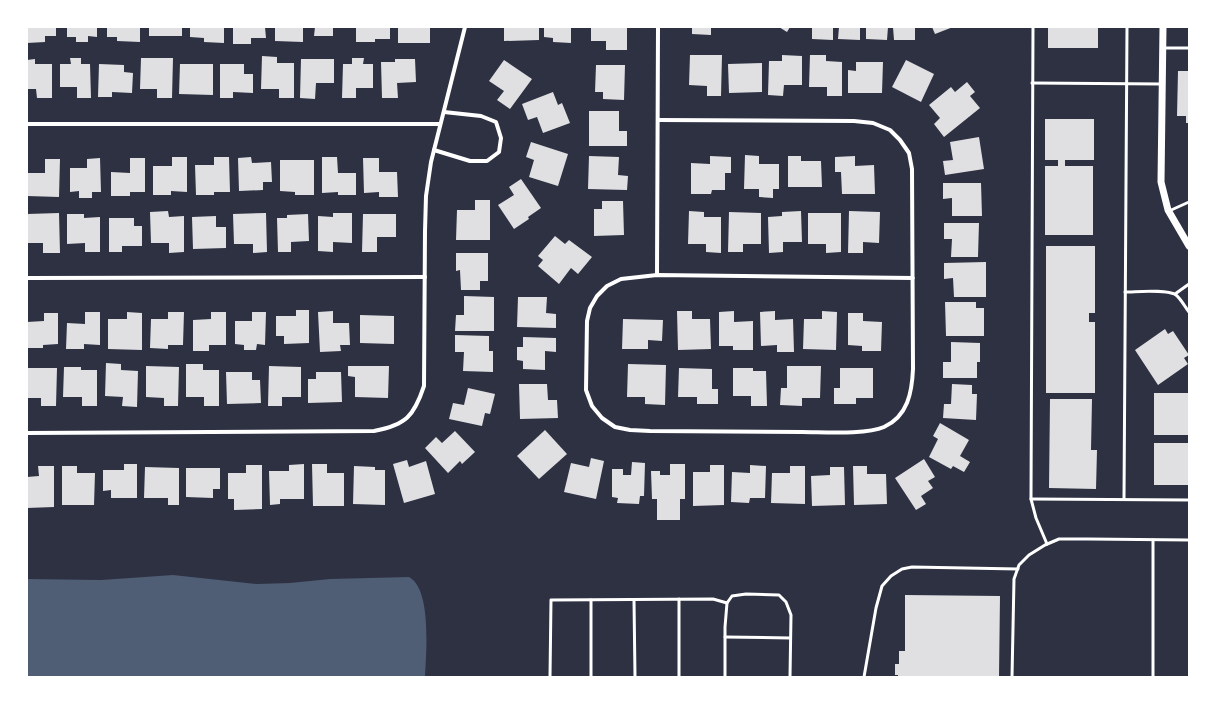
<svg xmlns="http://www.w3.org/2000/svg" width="1216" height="704" viewBox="0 0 1216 704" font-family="Inter,sans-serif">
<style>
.water{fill:#4f5d75}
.building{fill:#e0e0e3}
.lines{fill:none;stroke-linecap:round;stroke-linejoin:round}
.service{stroke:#fff;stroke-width:3}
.minor{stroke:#fff;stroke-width:4}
.tertiary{stroke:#fff;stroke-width:7}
</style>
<rect width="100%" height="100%" fill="#2d3142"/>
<path class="water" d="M173,575l84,9 33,-1 40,-4 79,-2c23,12 17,77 16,100h-398v-98l74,1z"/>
<g class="building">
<path d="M27,27h29v9h-11v6l-18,1z"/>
<path d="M67,27h30v10l-9,-1v6h-12v-5h-9z"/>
<path d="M107,27h33v15l-23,-1v-4h-10z"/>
<rect x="149" y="27" width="33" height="9"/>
<path d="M190,27h34v16l-20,-1v-4l-14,-1z"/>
<path d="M233,27h32l1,11h-15v6h-18z"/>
<path d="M275,27h28v15l-28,-1z"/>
<path d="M315,27h18v9h-19z"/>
<path d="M356,27h34v12h-15v3h-19z"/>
<rect x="398" y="27" width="32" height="16"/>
<path d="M504,27h35v13l-35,1z"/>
<path d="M544,27h27v16l-18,-1v-4l-9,-1z"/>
<path d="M591,27h36v23h-21v-9h-15z"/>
<path d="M692,27h19v8l-19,-1z"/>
<path d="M779,27h11l-3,5z"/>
<path d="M812,27h21v13l-21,-1z"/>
<path d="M839,27h21v13l-22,-1z"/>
<path d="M866,27h22l-1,13 -21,-1z"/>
<path d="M893,27h22v13h-21z"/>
<path d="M932,27h21l-18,7z"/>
<path d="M1048,27h46v1h4v20h-50z"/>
<path d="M690,55h32l-1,41h-14v-10l-18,-1z"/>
<path d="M782,55l20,1v29h-18l-1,11 -15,-1 1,-34h13z"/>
<path d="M810,55h16v6l16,1v34h-15v-9h-18z"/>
<path d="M262,56l15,1v6h17v35h-15v-9h-18z"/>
<path d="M70,58h11v6h9l1,34h-14v-11h-17v-23h11z"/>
<path d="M141,58h32l-1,40h-15v-9h-17z"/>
<path d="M352,58h12l-1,6h10v24h-17v10h-14l1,-34h9z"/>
<path d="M35,59v5h17v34h-15l-1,-9h-9v-29z"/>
<path d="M301,59h33v24h-18l-1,16 -15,-1z"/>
<path d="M395,59h20l1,23 -19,1 1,15h-16l-1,-36h14z"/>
<path d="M504,60l28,19 -22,30 -13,-9 7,-9 -15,-10z"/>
<path d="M906,60l28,14 -13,28 -29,-15z"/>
<path d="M856,62h27l-1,31h-34v-23l8,1z"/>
<path d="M762,63v29l-33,1 -1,-29z"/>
<path d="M99,64l25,1v7l9,1 -1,20 -20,-1v5h-14z"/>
<path d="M180,64h33v31l-34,-1z"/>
<path d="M220,64h24v10h9v19l-20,-1v6h-13z"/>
<path d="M596,65h29l-1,35 -21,-1v-7h-8z"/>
<path d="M1178,71h11v52h-3v-7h-9z"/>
<path d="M967,82l8,10 -5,4 10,12 -36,29 -10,-13 6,-6 -11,-13 22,-18 4,5z"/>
<path d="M553,92l5,13 4,-2 8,20 -27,10 -6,-16 -9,3 -6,-16z"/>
<path d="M589,111h30v20h8v15h-38z"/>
<path d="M1045,119h49v41h-29v6h28v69h-48v-69h13v-6h-13z"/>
<path d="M979,137l5,32 -39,6 -2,-14 10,-1 -3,-18z"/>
<path d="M531,142l37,12 -10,32 -29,-9 5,-17 -8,-3z"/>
<path d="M745,155l14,1v8h20v25h-6v9l-14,-1v-8h-15z"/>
<path d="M589,156l30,1 -1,18 10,1 -1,14 -39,-1z"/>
<path d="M710,156l21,1v16h-6v17h-13l-1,4h-20v-31l19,1z"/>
<path d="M788,156h13v5h20l1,26h-34z"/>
<path d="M855,156v10l19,-1 1,29h-33l-1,-22h-6v-15z"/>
<path d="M172,157h15v35l-16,-1v4h-18v-29h19z"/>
<path d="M214,157h15l1,35h-16v3h-18l-1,-30h19z"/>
<path d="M251,157l1,6 19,-1 1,20h-9v8l-24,1 -1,-33z"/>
<path d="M322,157h15l1,16h18v22h-18v-3l-16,1z"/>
<path d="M100,158l1,34h-9v6h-13v-7l-9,1v-24h17v-9z"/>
<path d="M130,158h15v34h-15v4h-19v-24l19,1z"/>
<path d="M363,158h16v14h18l1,25h-19v-5l-15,1z"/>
<path d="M45,159h15l-1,38 -32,-1v-23h18z"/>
<path d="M280,160h34v35h-19v-3l-15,-1z"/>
<path d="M521,179l20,29 -13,9 1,2 -15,10 -16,-24 16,-10 -5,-8z"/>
<path d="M943,183h38l1,33h-30v-18l-9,1z"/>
<path d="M475,200h15v40h-34l1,-30h18z"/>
<path d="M602,201h21l1,34 -30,1v-27h8z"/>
<path d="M168,211l1,6 15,-1v36l-15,1v-10h-18l-1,-31z"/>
<path d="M689,211l15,1v5h17v36l-15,-1v-8h-18z"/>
<path d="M801,211l1,31h-19v10l-14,1 -1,-36 14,-1v-4z"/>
<path d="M849,211l31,1 -1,31 -16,-1v11h-15z"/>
<path d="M729,212l32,1v31h-18v8h-15z"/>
<path d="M59,213l1,40h-17v-10h-16v-29z"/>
<path d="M266,213l1,39 -14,1v-9h-19l-1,-30z"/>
<path d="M333,213h19v30l-19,-1v10l-15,-1v-35l15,1z"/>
<path d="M808,213h33v39l-15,1v-9h-18z"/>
<path d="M67,214h17v4l16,-1v35h-15v-9l-18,1z"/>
<path d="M308,214l1,27 -18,1v10h-13l-1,-34h10v-3z"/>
<path d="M363,214h33v23h-19v15h-15z"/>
<path d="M216,216v11h10v21l-33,1 -1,-32z"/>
<path d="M109,218h25v8h8v20h-20v6h-13z"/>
<path d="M944,223h35l-1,34h-27l1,-18h-8z"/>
<path d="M555,236l10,8 4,-4 23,17 -14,17 -7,-6 -12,16 -21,-18 5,-6 -5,-4z"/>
<path d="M1046,246h49v67h-6v9h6v71h-49z"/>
<path d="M456,253h32v28h-8v9h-19l-1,-20 -4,1z"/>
<path d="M986,262v35h-32l-1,-19 -9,1v-16z"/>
<path d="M464,296l30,1v34h-39l1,-16h8z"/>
<path d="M518,297h29l-1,16 10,1v14l-39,-1z"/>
<path d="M945,302h31v6h8v28h-38z"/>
<path d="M296,310h13v33l-25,1v-8h-8v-20h20z"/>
<path d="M333,311v12h16l1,22h-10l1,6 -21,1 -2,-40z"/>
<path d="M677,311h15v8h18l1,30 -33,1z"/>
<path d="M734,311v11l19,-1v29h-20v-4h-14v-34z"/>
<path d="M775,311v9l18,-1 1,33h-17v-7l-16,1 -1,-34z"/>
<path d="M822,311l15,1 -1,38 -33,-1 1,-30h18z"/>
<path d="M85,312h15v33l-16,-1v5h-18l1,-26 18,1z"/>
<path d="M127,312l15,1v37l-34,-1v-30h19z"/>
<path d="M168,312h16l-1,33h-15v4l-18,-1 1,-29h17z"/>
<path d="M211,312h15v33h-17v6h-16v-31l18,-1z"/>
<path d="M252,312h14l-1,33 -8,-1 -1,6h-12v-5l-9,-1v-23h17z"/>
<path d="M44,313h14v31l-15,1v3h-16v-26l17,-1z"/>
<path d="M848,313h15v8l19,1 -1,29h-19v-5l-14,-1z"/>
<path d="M360,315l34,1v28l-34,-1z"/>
<path d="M623,319l40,1 -1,21 -14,-1v9h-26z"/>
<path d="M1165,329l3,5 5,-3 16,24 -5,3 4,6 -30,21 -23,-35z"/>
<path d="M455,335l34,1v15h4v21l-30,-1 1,-19h-9z"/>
<path d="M523,337l33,1v14l-11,-1v19l-22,-1v-8l-6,-1v-13h6z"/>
<path d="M951,342l29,1v19h-3v16h-34v-16h8z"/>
<path d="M106,363l15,1v6l17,1 -1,36 -15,-1 1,-9 -18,-1z"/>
<path d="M186,364h17v6h16v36h-15v-9h-18z"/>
<path d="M628,364l38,1 -1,40 -20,-1v-7h-18z"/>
<path d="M146,366l33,1 -1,39h-14v-8l-18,-1z"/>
<path d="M269,366l32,1v30h-19v9h-14z"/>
<path d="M348,366h41l-1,32 -33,-1v-20l-7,-1z"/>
<path d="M787,366h34l-1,32h-18v8l-22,-1 1,-17h6z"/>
<path d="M64,367h17v3h16v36h-15v-9h-19z"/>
<path d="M27,368h30l-1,38h-15v-8h-14z"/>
<path d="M679,368l33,1v20h6v15h-21v-7h-19z"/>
<path d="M733,368h20v3h13l1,35h-16v-10h-18z"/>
<path d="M840,368h33v30h-17v6h-22v-16h6z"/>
<path d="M226,372h26v8h8l1,23 -34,1z"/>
<path d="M316,372h25l1,30 -34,1v-24h8z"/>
<path d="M519,384h28l1,16h9l1,18 -38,1z"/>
<path d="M952,384l20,1v9h5l-1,26 -33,-2 1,-14h7z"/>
<path d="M468,388l27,6 -5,20 -5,-1 -3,13 -33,-7 4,-16 11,2z"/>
<rect x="1154" y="393" width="35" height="42"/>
<path d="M1050,399h42l-1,51h6l-1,39 -47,-1z"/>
<path d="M940,423l29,17 -9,16 10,6 -6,10 -11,-6 -2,3 -22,-12 9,-18 -5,-3z"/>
<path d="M545,430l22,24 -28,25 -22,-23z"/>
<path d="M455,431l20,21 -13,12 -2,-3 -12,12 -23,-25 11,-11 6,6z"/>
<rect x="1154" y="443" width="35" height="42"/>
<path d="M591,458l13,3 -8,38 -32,-7 7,-29 18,4z"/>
<path d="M924,459l11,18 -7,4 5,7 -12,8 5,8 -10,6 -21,-32z"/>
<path d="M407,460l2,7 17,-6 9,33 -31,9 -11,-39z"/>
<path d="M632,462l13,1 -1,33h-4l-1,8 -22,-1 1,-5 -6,-1v-28h11v6h8z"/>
<path d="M124,464h13v34h-26v-8l-8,1v-21h21z"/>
<path d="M304,464v35h-24v5l-10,1 -1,-34h20v-6z"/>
<path d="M312,464h15v9h17v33h-31z"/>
<path d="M670,464h15v35h-5v21h-23v-21h-5l-1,-28h9v4h10z"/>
<path d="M246,465h16v44l-28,1v-11h-6v-26h18z"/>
<path d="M710,465h14v40l-31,1v-34h17z"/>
<path d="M750,465l16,1 -1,32h-15l-1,5 -18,-1 1,-30 18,1z"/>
<path d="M38,466h16v41l-27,1v-31l12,-1z"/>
<path d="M62,466h15v7h18l-1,32h-32z"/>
<path d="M354,466l21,1v3h10v35l-32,-1z"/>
<path d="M790,466h15v38l-34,-1 1,-30h18z"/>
<path d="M853,466h14v8h19l1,30 -33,1z"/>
<path d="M145,467l34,1v37h-11v-7h-24z"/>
<path d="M830,467h14l1,38 -33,1 -1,-30 19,-1z"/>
<path d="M186,468h34v21h-7v9l-27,-1z"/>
<path d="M905,595l95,1 -1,81h-101v-2h-3v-11h4v-13h6z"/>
</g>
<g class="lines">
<g class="service">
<path d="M1033,27l-2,472 5,19 11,26"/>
<path d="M1162,48h27"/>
<path d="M1032,83l130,1"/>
<path d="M1169,211l20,-9"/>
<path d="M1125,292c12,0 41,-3 51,3 5,4 9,12 13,17"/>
<path d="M1175,294l14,-10"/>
<path d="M1031,499l158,1"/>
<path d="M1124,499l3,-472"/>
<path d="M1153,540v137"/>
<path d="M679,599v78"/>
<path d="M591,600v77"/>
<path d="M634,600l1,77"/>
<path d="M725,637l65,1"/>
<path d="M550,677l1,-77 162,-1 14,4"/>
<path d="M725,677v-50l2,-24 5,-7 14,-2 33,1 7,7 5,13 -1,62"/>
<path d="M864,677l12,-69 6,-22 9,-10 11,-7 10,-2 106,2"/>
<path d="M1012,677l2,-98 5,-14 10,-10 16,-10 14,-6h29l101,1"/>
</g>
<g class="minor">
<path d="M658,120l196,1 19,2 17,7 10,10 9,13 3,16 1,200c-1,23 -5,47 -29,58 -18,8 -61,5 -82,5 -51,0 -101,-1 -152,-1l-20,-1 -15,-3 -13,-9 -10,-12 -6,-16 1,-69 3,-13 7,-12 10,-10 14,-7 36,-4 256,3"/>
<path d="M27,124h413"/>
<path d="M434,150l36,11h17l12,-9 2,-14 -5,-16 -15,-6 -37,-4"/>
<path d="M657,275l1,-248"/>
<path d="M27,278l398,-1"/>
<path d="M27,433l347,-2c32,-6 40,-15 50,-45l1,-155 1,-35 5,-34 34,-135"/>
</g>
<path class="tertiary" d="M1163,27l-2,155 7,28 21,36"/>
</g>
<rect width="1216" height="704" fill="none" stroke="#ffffff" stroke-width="56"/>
</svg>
